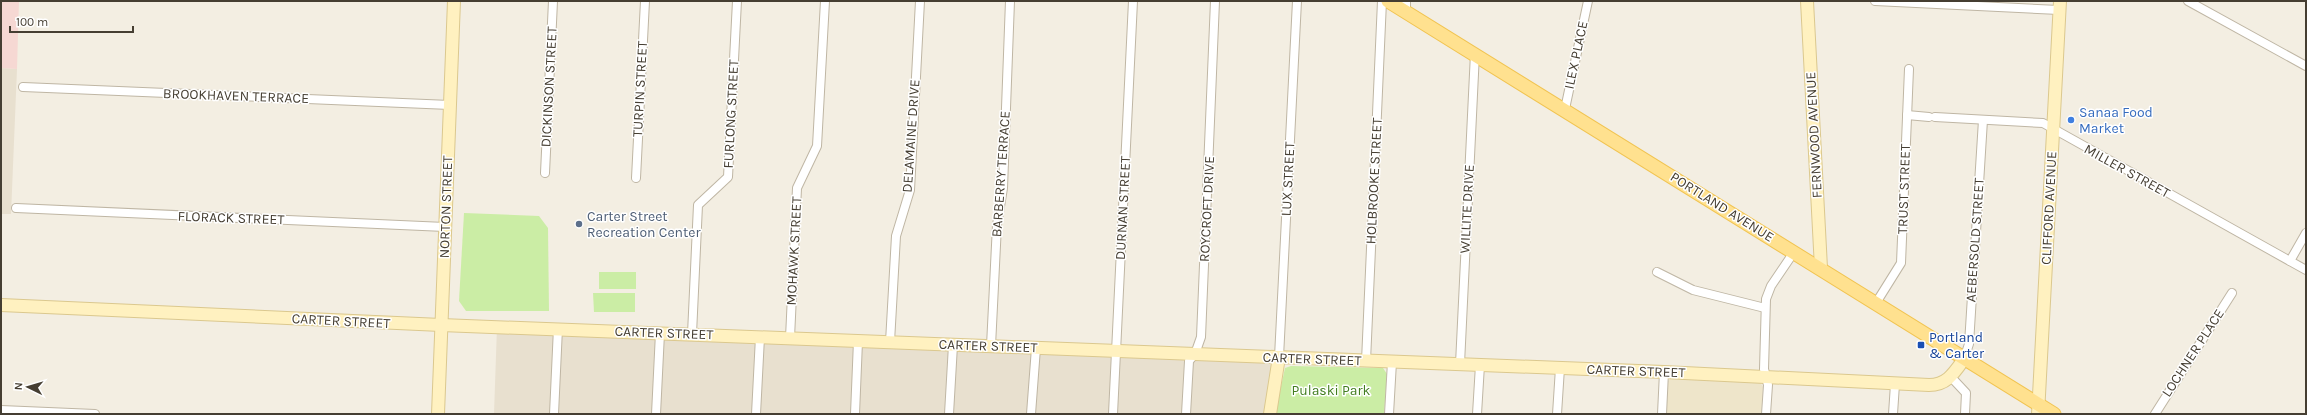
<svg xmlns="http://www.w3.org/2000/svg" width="2307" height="415" viewBox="0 0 2307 415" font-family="Karla,sans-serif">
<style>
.residential{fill:#e8e0cf}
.education{fill:#eee5ca}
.medical{fill:#f6d8d3}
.green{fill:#cbeda5}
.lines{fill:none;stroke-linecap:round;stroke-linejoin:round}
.street-casing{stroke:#bfb6a4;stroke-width:10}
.secondary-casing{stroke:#dbc88e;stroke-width:14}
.primary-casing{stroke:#f1c452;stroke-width:15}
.street{stroke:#fff;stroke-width:8}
.secondary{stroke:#fff1c0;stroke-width:12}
.primary{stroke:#ffe18f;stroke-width:13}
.shop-dot{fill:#3f7fe0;stroke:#fff;stroke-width:1.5}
.service-dot{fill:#5c6f8a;stroke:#fff;stroke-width:1.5}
.transit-dot{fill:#1a4fb4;stroke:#fff;stroke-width:1.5}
.labels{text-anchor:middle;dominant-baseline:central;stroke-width:3;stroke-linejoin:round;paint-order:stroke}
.street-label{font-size:14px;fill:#453e32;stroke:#fff}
.shop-label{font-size:14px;fill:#366cbe;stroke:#fff;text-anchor:start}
.service-label{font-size:14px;fill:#4e5e75;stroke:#fff;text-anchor:start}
.transit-label{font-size:14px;fill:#164399;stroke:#fff;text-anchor:start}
.park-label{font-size:14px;fill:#417d1f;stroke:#fff}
</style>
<rect width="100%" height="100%" fill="#f3eee2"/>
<g class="residential">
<path d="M1,68l16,1 -6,145h-10z"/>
<path d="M497,327l782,30 -3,57h-782z"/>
</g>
<path class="education" d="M1671,378l89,4 3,5 -2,27h-95l1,-32z"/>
<path class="medical" d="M1,1h18l-2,68 -16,-1z"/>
<g class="green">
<path d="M464,213l75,3 9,12 1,83h-83l-7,-10z"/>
<rect x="599" y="272" width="37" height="17"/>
<path d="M593,293h42v19h-41z"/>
<path d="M1291,366l92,2 4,6 -3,40h-109l10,-46z"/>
</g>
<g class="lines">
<g class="street-casing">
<g id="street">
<path d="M1406,1v11"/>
<path d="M1875,1l184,9"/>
<path d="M2188,1l118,65"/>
<path d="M23,87l427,18"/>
<path d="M1565,109l23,-108"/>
<path d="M1907,115l22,2"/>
<path d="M1935,117l108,6 263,147"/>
<path d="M545,173l8,-172"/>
<path d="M636,178l9,-177"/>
<path d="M16,208l429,19"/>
<path d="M2290,261l16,-28"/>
<path d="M1657,272l36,18 72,18"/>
<path d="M1876,303l25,-40 8,-194"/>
<path d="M692,334l6,-129 30,-28 9,-176"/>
<path d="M790,338l7,-150 20,-42 8,-145"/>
<path d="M890,342l6,-106 14,-46 10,-189"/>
<path d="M991,346l6,-121 6,-37 7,-187"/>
<path d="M1279,357l18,-356"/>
<path d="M1964,359l5,-15 14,-224"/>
<path d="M1366,361l16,-360"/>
<path d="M1460,364l15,-311"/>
<path d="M1951,377l15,16 -1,21"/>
<path d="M1,410l94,4"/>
<path d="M554,414l4,-86"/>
<path d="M656,414l4,-81"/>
<path d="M756,414l4,-77"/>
<path d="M855,414l3,-73"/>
<path d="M949,414l4,-69"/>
<path d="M1031,414l5,-66"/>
<path d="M1113,414l20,-413"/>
<path d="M1186,414l3,-53 6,-7 6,-17 14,-336"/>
<path d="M1389,414l3,-52"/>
<path d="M1477,414l3,-49"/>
<path d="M1557,414l3,-46"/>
<path d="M1662,414l2,-42"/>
<path d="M1766,414l2,-29 -4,-16 2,-70 5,-13 23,-34"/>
<path d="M1893,414l2,-30"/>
<path d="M2155,414l77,-121"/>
</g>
</g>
<g class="secondary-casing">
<g id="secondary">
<path d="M1807,1l14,267"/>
<path d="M1,305l440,20 1223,47 265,13c18,0 25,-12 35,-26"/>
<path d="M438,414l16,-413"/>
<path d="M1270,414l9,-57"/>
<path d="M2038,414l22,-413"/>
</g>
</g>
<g class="primary-casing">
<path id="primary" d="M1388,1l666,413"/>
</g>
<use href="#street" class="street"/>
<use href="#secondary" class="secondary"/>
<use href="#primary" class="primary"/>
</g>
<circle class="shop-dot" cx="2071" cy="120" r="4"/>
<circle class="service-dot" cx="579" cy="224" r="4"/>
<rect class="transit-dot" x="1917" y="341" width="8" height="8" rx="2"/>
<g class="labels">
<g class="street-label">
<text transform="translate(1576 55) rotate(-78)">ILEX PLACE</text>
<text transform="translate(549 87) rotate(-87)">DICKINSON STREET</text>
<text transform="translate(640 89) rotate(-87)">TURPIN STREET</text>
<text transform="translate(236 96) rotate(2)">BROOKHAVEN TERRACE</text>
<text transform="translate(731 114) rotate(-87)">FURLONG STREET</text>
<text transform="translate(1814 135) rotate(-93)">FERNWOOD AVENUE</text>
<text transform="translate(911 136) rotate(-86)">DELAMAINE DRIVE</text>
<text transform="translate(2127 171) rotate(29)">MILLER STREET</text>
<text transform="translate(1001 174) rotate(-86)">BARBERRY TERRACE</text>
<text transform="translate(1288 179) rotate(-87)">LUX STREET</text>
<text transform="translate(1374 181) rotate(-87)">HOLBROOKE STREET</text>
<text transform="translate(1904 189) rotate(-88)">TRUST STREET</text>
<text transform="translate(446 207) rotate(-88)">NORTON STREET</text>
<text transform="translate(1722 207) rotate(32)">PORTLAND AVENUE</text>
<text transform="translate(1123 208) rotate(-87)">DURNAN STREET</text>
<text transform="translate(2049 208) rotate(-87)">CLIFFORD AVENUE</text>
<text transform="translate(1207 209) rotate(-87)">ROYCROFT DRIVE</text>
<text transform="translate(1467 209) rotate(-87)">WILLITE DRIVE</text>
<text transform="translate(231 218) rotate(2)">FLORACK STREET</text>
<text transform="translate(1975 240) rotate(-86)">AEBERSOLD STREET</text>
<text transform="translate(794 251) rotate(-87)">MOHAWK STREET</text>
<text transform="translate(341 321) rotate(3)">CARTER STREET</text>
<text transform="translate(664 333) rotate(2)">CARTER STREET</text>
<text transform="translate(988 346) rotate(2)">CARTER STREET</text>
<text transform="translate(2193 353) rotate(-57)">LOCHNER PLACE</text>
<text transform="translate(1312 359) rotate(2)">CARTER STREET</text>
<text transform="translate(1636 371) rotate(2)">CARTER STREET</text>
</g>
<g class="shop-label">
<text x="2079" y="112">Sanaa Food<tspan x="2079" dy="16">Market</tspan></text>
</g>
<g class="service-label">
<text x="587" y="216">Carter Street<tspan x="587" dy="16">Recreation Center</tspan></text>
</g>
<g class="transit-label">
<text x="1929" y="337">Portland<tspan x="1929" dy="16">&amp; Carter</tspan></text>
</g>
<g class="park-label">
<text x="1331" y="390">Pulaski Park</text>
</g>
</g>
<rect width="2307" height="415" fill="none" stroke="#453e32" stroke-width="4"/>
<g transform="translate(28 387) rotate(275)" stroke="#ffffff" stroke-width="3" paint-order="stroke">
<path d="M0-3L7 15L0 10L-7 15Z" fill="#453e32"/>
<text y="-6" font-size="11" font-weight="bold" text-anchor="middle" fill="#453e32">N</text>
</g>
<path d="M10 26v6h123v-6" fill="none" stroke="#453e32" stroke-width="2"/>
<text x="16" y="26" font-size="12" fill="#453e32" stroke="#ffffff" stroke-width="3" paint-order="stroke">100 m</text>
</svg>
